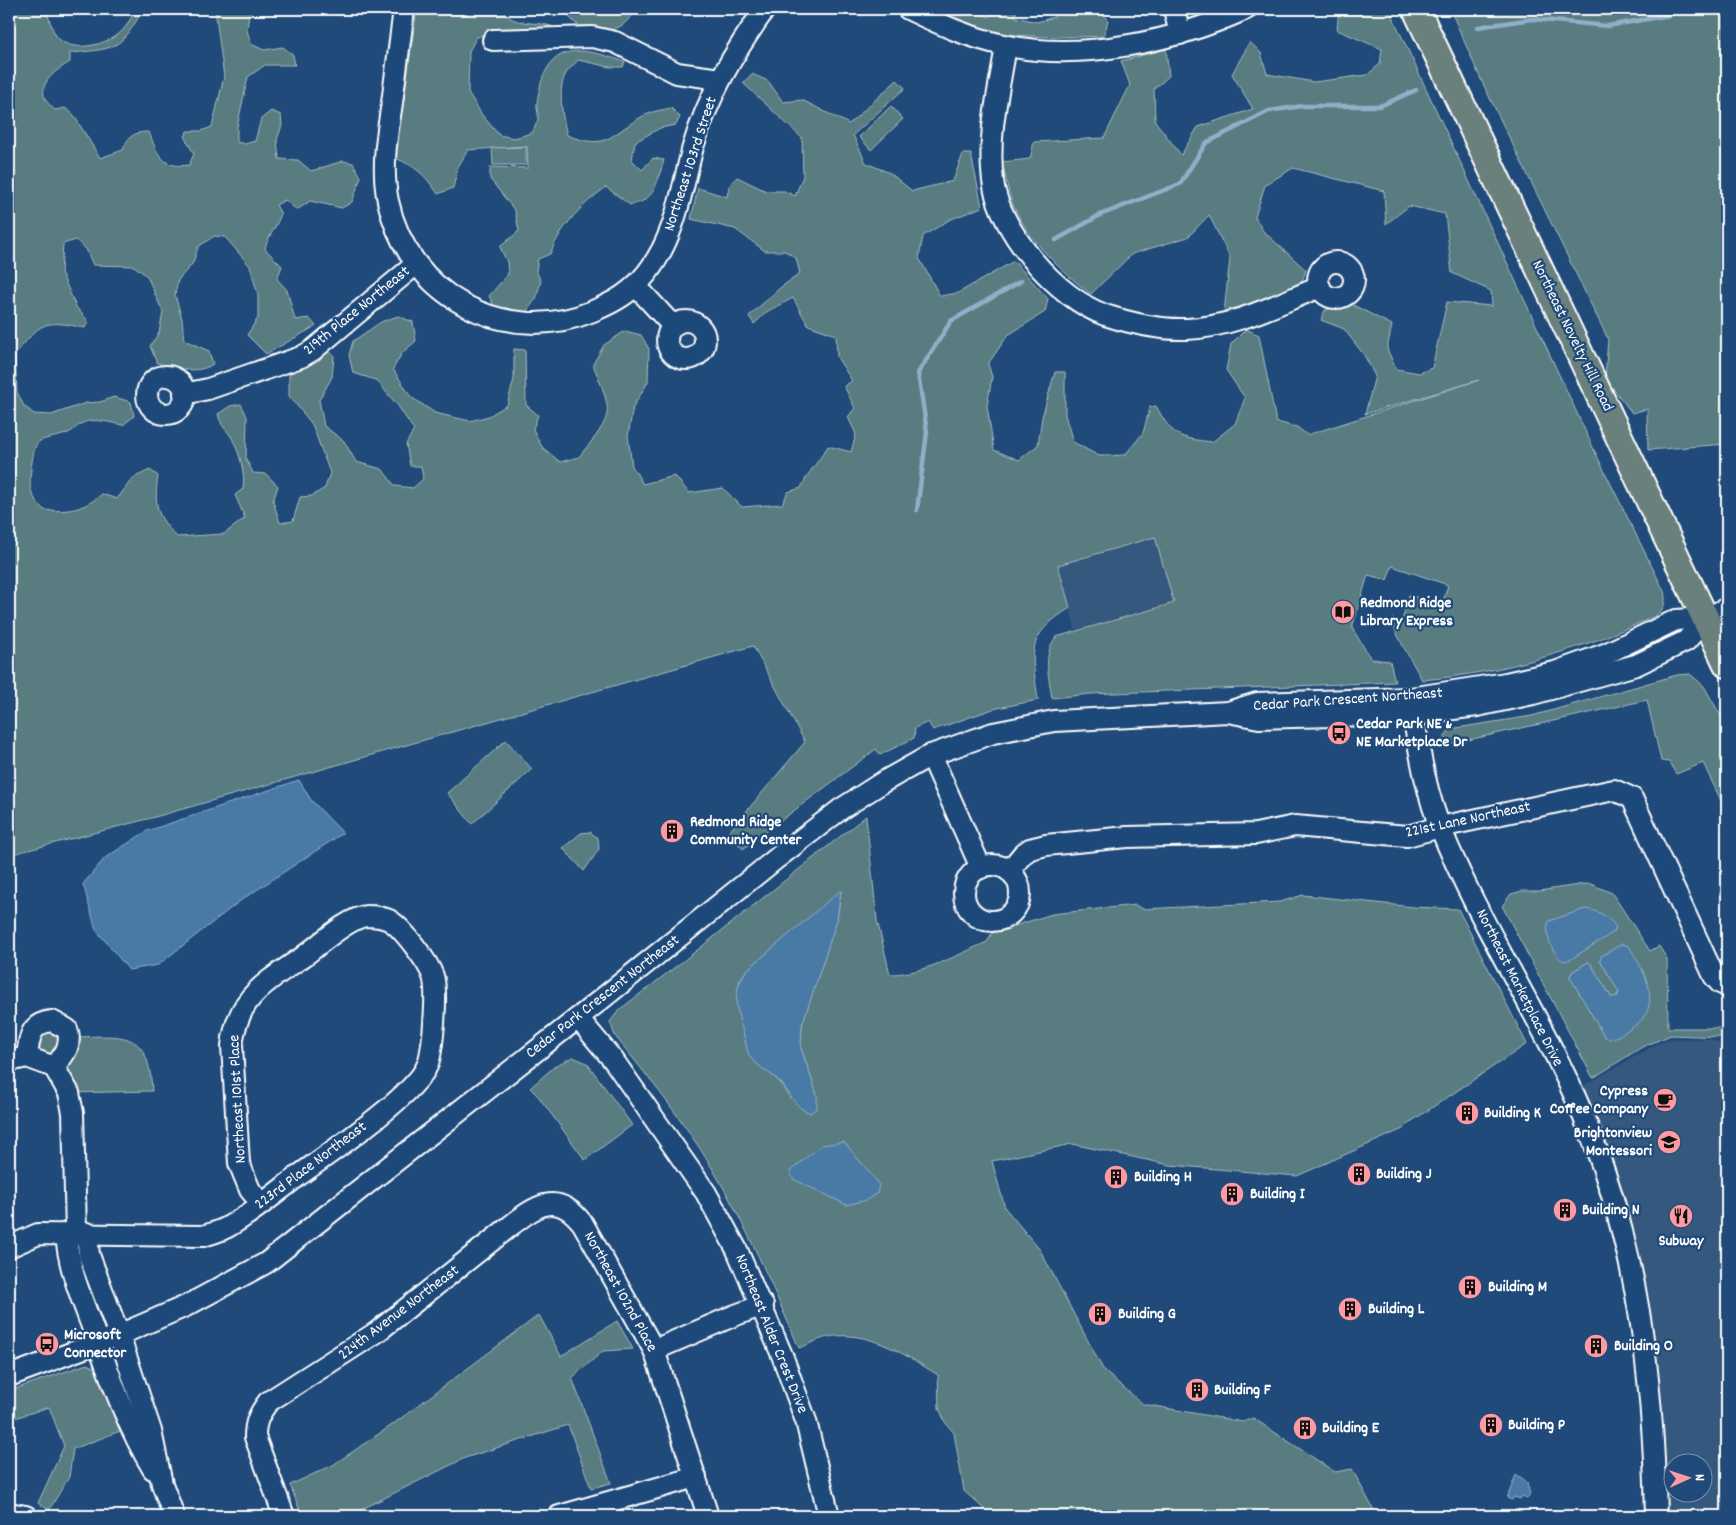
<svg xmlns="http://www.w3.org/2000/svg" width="1736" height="1525" viewBox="0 0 1736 1525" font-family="Dekko,sans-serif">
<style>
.built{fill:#36587e;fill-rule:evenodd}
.green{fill:#587b80;stroke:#acbdc0;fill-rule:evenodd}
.water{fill:#497aa6;stroke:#92afca}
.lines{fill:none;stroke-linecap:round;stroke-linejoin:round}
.stream{stroke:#92afca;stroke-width:4.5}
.minor-casing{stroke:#fff;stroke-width:24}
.major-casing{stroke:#fff;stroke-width:30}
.minor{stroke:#1f4a7a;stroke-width:20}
.major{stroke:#6a807d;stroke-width:26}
.labels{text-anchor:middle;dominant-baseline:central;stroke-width:4.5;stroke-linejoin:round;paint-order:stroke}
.street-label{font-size:16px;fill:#fff;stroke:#1f4a7a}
.poi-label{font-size:16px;font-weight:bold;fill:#fff;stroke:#1f4a7a;text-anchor:start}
</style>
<rect width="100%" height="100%" fill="#1f4a7a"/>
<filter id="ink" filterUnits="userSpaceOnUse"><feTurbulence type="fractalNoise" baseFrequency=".02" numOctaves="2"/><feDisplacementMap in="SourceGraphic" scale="10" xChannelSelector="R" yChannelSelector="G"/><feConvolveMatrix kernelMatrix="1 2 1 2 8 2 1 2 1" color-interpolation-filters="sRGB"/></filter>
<g filter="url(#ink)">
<g class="built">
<path d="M1156,537l18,66 -98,28 -19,-66z"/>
<path d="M1672,1039h39l10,5 6,9v463h-71l-15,-202 -68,-222 84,-48zM1674,1462h30v30h-30z"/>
</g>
<g class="green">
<path d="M9,9h37c3,8 5,18 9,25 13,22 55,11 69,-5 5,-6 8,-14 12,-20h7c-22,41 -28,40 -73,44v9c-19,11 -40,28 -15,48l10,-2 8,6 27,44 23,-8c5,-14 11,-18 26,-18 8,22 14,37 40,33l5,-11 -9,-16 2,-7h14l11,-4 12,-50 -9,-68h40l-6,5 -2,16 4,14 13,6 19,-3 10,8 2,10h-30l-17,12 -11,50v15l8,2 10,-3 6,-22 10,-8 10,4 1,10 -5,15 2,19 19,1 13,11 32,-10 10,2 8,14 -9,25 -10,6 -32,-7 -13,9 -12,-10 -9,5 5,9c-4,12 -15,26 -16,35l17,17 -5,13 10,11 8,30 14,-2 7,8 -50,28 -19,-19 11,-17v-23l-8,-29 -25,-29 -11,-1 -16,11 -5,16 -15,17 -3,15 7,24 2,21 25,11 4,13c-16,11 -38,4 -56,-1l-7,-17 9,-13 4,-21 -16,-36 -13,-10 -41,-1 -7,-16 -10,-9 -13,4 -2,28 15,35 12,14 -3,7c-42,-9 -44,-6 -70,27l2,37 7,14 10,8 17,1 35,-12 14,-1 14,-5 17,5 3,14 -11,9c-12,-2 -27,-7 -38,-3 -7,2 -12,10 -19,12 -29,9 -30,-1 -35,35 -2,20 -1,26 13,41 25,2 39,0 58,-16l15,5 16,-21 17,-8 8,6c-4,29 -2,40 19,61l47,-3 21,-16 -10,-23 8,-6c3,-16 -4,-37 -11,-51 -6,-10 -10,-9 -14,-24l12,-8 11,-2 6,13 -1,42 7,14 13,1 12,12 -5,15 7,22 13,-2 7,-24 12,-1 13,-8 5,-15 -18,-49 -23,-28v-22l39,-25 6,7 -2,21 -13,23 5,26 20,15 12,21 26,7 13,17 18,2 10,-9 -2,-13h-11l-4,-22 8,-14 -16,-24 -22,-26 -23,-7 -4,-18 4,-14 28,-19 17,-6 15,6 3,19 -14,12 -9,16 18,28 24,16 35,8 19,-5 18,-11 7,-26v-30l11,1 1,55 12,10 -5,14 9,18 18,15 19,-5c9,-12 25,-28 28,-43 3,-12 -10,-38 -14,-50l11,-19 21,-14 16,4 8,14 -1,33 -15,25 -5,29 4,30 11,18 32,-8 14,17 34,-5 19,19 40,-3 6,-12 13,-4c7,-16 18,-27 27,-42l23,6 5,-18 -8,-17 7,-9 -11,-22 8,-5 -15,-24 -1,-22 -28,-10 -15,-27 -25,13 -14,13 -5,-8 32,-29 19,-13 -4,-16 -11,-7h-20l-30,-22 -44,-10 7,-31 29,9 2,-11 8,-9 29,14h18l11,5 8,-20 -1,-38 -59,-55 9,-9 16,7 15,21 19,-2 47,24 48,-44 8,8 -52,47 13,28 24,10 22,18 41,-10 10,-27h8l11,53 -33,13 -26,16 -4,22 21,38 18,-3 56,-32 34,38 -3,13 -37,23 -20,29 4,13 -5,29 7,44 25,10 19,-15 4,-28 13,-45h10v43l8,27 26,14 26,-1 18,-22 7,-26 6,-1c17,31 22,32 56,36l23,-18 10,-26 -19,-28 5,-26 15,-15 13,6 17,87 21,5 10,8 172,-55 -114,34 10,-38 -11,-21 -20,-26 -23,-9 4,-10 26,-6 41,21 -5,24 9,20 23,4 13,-5 15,-66 45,4 -1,-15 -39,-18 -7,-59 -36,-8 -23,18 -2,-33 -91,-23 -28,17 -10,32 8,14 43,39 -6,17 -76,26 6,-55 -21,-43 -21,22 -56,17 -41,40c-30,-23 -60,-51 -77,-87 -6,-13 -8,-30 -12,-45l28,-3 4,-17 70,-4 26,-53 -9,-24 45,-12 3,27 -15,13 1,32 26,34 17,-28 55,-18 -21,-35 18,-32 11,11 6,21 47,8 53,-7 13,-11 2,-15 -45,-19 2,-21h50l207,445 68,137c3,12 0,20 -11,26 -73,33 -151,56 -231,63 -6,-12 -31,-52 -30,-61l10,2 7,-26 33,10 6,-20 -56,-19 -5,14 -19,-5 -16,53 19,31 19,2 5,21 -305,12 -38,4c-3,-21 -10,-43 4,-61l118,-34 -19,-66 -97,28 12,43c-46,29 -38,44 -32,92l-45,9 -60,21 -5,-8 -13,6 -1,10 -34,17 -4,-6 -133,100 -15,-16 77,-91 -52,-96 -598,171 -146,38v-658l2,-9z"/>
<path d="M417,9h84c14,20 36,10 55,19l2,7 -70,-3 -12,6 -7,13 -1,41 14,23 17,20 15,3 18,-5c2,-4 5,-10 6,-14 1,-5 -2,-11 -1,-16 8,-60 38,-59 88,-41l-2,5h-13l-32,-7c-3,4 -8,8 -11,12 -11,15 -4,47 0,63 43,17 43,-2 78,-20 7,-4 18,-5 26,-7l9,9 -4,8 -16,3 -25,14 -3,18 10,10 11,-12 11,2c-7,22 -8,41 -34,45l-24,-18c-25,19 -44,37 -56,67l-12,5 -2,12 5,10 -5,18 -10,13 -30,-2 -7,-14 19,-22 -1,-12 -7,-15 19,-16 -4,-20 -25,-32v-12l38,1 -1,-22 -59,4 -10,17 -5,21 -15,6c-12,-18 -22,-28 -43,-36z"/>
<path d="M565,9h69c-8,26 -45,30 -63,10 -2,-2 -4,-7 -6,-10z"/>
<path d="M936,9h38l14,8 10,-8h19l-2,8 22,5 17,-5 6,-8h35l13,11 -4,16c-55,2 -121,4 -168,-27z"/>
<path d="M1450,9h277v435l-79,6 -1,-41 -15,4 -27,-35 3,-39 -125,-255z"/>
<path d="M891,106l12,13 -32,31 -12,-13z"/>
<path d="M526,147v18h-33l-1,-17z"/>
<path d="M1690,674l14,12 23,41v86l-24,-50 -27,11 -7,-12 -8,-1 -14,-61 -201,45 -1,-9 5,-7 82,-13 145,-41z"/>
<path d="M506,740l26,29 -60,55 -25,-31z"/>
<path d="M866,816l11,104 13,54c34,0 67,-19 97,-32l5,-9 60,-19 83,-9 8,4 137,-7 23,-7 110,12 45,2 69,135 -115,77 -9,8 -106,47 -127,-11 -98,-21 -80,17 13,47 35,42 64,121 39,33 100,18 10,-4 82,54 17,-3 25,47h-376l-15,-5 -22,-20 -10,-58 -9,-11 -6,-14 -1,-33c-31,-19 -64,-42 -102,-39 -12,0 -26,8 -37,12 -26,-61 -53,-123 -87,-180 -28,-47 -62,-89 -97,-132l-5,-14 9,-12 81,-62zM841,891l-4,29 -35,105 -1,23 16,47 -27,3 -8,-14 -33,-29 -5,-19 -5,-55 8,-11z"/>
<path d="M590,832l8,6 1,11 -15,22 -21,-23 18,-15z"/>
<path d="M1585,884h6l21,9 38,58 9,-5 8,13 1,69h59v14l-5,-5 -51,-2 -29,12 -49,31 -91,-172 9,-12 11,-3h17zM1600,960l50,34c-3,29 -22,31 -46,42l-34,-60 2,-4 16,-10 3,2 20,33 4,1 4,-6z"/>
<path d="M36,1025c10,4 26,13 37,12 50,-1 76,-9 79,54l-83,2 -41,-52z"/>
<path d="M573,1057l14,6 45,62 -47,35 -47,-64 -8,-8 25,-22z"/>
<path d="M539,1315l22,41 56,-35 16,28 -30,2 -31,27 39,105 -20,5 -23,-63 -103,33 -117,58h-46l-12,-31 43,-20 59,-40z"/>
<path d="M87,1364l12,6 29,58 -55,21 -4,28 -20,33 -11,-7 26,-57 -15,-39 -40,13v-29z"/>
</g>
<g class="water">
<path d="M299,780l12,20 32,33 -103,68 -82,64 -29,5 -33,-40 -13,-46 22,-26 42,-27z"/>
<path d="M841,890l-4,30 -35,105 -1,23 16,47v13l-7,5c-18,-8 -18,-18 -29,-30 -9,-10 -26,-17 -32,-28 -3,-6 -3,-14 -5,-19 -7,-26 -14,-43 3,-66z"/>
<path d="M1585,909c12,1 23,7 31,18l-2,5 -43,27 -7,2c-12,-5 -20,-29 -15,-40z"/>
<path d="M1622,944l7,2c16,27 37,61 1,83 -7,4 -14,9 -21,10l-5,-3 -34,-59 2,-5 16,-10 3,2 20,33 7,-1 1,-4 -19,-32 1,-4z"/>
<path d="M844,1142l31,37 4,6 -2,9 -11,6 -19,5 -54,-26 -3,-8 32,-26z"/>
<path d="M1516,1475l11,8 3,11 -3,4 -5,-2 -2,3 -6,-2 -2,3 -5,-2z"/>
</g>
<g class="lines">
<g class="stream">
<path d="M1478,27l54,-8 76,7 62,-11 9,-6"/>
<path d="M1056,240l44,-25 80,-31 26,-41 63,-32 33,-5h78l36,-16"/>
<path d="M917,510l10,-78 -9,-59 33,-52 70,-40"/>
</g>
<g class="minor-casing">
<g id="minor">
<path d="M404,9c-4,31 -8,62 -12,94 -5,32 -11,65 -4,98 20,94 116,147 205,110 22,-9 39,-19 54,-38 29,-37 34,-82 46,-126 15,-51 41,-95 72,-138"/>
<path d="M908,9c31,15 62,29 96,36 77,17 172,-4 242,-36"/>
<path d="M1174,9l6,25"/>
<path d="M493,40l99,-3 23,5 62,31 43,6"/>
<path d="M1006,46c-7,44 -19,90 -13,135 6,50 64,117 112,134 25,8 56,15 82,14 47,-2 90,-25 133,-42"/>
<circle cx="1336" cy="280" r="18"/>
<path d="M636,286l36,39"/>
<circle cx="686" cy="340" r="19"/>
<circle cx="166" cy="395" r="19"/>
<path d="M184,394l24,-5 93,-32 12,-7 102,-85"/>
<path d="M1410,698c8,43 14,90 31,131 39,98 100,186 141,284 56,131 71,263 74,403"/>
<path d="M1231,711l26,-8 153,-5 96,-15 49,-11 50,-18 71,-34 30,-2 21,-10"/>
<path d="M931,755l50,113"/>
<circle cx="992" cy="893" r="28"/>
<path d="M1009,871l14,-17 7,-5 16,-4 81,-8 129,-3 39,-8 112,10 33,-9 174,-37 18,8 82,178 6,7 7,3"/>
<path d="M578,1018l36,43 92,132 31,57 45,105 24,66 23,95"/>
<path d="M27,1057c2,-19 3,-34 25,-36l15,8c6,16 -3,26 -13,38"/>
<path d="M9,1061l18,-4 27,10 15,26 4,20 3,120"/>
<path d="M66,1233c2,35 16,66 28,99 17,47 33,94 59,137"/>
<path d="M87,1233l2,22 30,80 32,96 11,53 12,32"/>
<path d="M9,1247l29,-13 165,2c10,-3 19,-5 28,-11 24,-14 45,-32 67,-49 29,-21 117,-81 129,-110 6,-13 11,-75 6,-90 -5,-14 -31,-49 -44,-56 -7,-3 -14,-4 -22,-4 -18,1 -48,29 -63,40 -37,26 -67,40 -72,90l7,117 11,27 12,14"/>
<path d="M654,1350l79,-34 30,-11"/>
<path d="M9,1376l110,-41 67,-29 80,-43 312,-245 199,-160 64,-49 42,-27 48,-27 62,-22 61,-12 174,-9 31,6 154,-4 64,-8 56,-12 103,-29 50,-24 20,-23"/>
<path d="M9,1513l17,3"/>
<path d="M284,1516l-29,-79c0,-15 4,-23 13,-35l109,-70 132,-105c28,-22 48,-37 74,-3l71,126 54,166"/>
<path d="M559,1516l137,-39"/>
</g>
</g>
<g class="major-casing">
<path id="major" d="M1416,9l311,655"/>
</g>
<use href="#minor" class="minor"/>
<use href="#major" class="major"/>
</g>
</g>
<defs>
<g id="library-disc" transform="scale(1.25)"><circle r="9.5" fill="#ff9aa2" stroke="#1f4a7a"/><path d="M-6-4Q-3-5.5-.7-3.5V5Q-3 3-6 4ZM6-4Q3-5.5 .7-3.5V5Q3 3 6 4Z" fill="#111"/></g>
<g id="bus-disc" transform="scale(1.25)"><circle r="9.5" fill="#ff9aa2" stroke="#1f4a7a"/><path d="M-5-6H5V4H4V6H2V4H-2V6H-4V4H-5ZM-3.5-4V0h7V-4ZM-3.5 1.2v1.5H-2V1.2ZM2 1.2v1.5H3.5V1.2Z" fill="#111"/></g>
<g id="building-disc" transform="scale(1.25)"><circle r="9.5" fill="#ff9aa2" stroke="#1f4a7a"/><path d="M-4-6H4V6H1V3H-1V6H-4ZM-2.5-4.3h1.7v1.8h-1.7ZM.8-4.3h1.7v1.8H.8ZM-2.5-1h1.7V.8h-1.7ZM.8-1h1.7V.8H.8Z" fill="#111"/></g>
<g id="cafe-disc" transform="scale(1.25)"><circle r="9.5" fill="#ff9aa2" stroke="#1f4a7a"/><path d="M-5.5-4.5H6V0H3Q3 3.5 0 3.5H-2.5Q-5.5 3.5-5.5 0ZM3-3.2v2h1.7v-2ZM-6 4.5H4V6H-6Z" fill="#111"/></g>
<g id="school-disc" transform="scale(1.25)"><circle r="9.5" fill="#ff9aa2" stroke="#1f4a7a"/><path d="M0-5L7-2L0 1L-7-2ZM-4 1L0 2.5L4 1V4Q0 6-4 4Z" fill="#111"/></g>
<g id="restaurant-disc" transform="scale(1.25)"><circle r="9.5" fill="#ff9aa2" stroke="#1f4a7a"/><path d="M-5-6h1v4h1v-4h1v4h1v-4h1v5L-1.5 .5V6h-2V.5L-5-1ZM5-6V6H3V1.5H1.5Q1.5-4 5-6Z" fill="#111"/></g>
</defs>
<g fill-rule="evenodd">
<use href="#library-disc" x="1343" y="612"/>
<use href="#bus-disc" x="1339" y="733"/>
<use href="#building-disc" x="672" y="831"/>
<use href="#cafe-disc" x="1665" y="1100"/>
<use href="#building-disc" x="1467" y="1113"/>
<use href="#school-disc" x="1669" y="1142"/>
<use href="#building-disc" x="1359" y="1174"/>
<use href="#building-disc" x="1116" y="1177"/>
<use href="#building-disc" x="1232" y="1194"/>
<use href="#building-disc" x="1565" y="1210"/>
<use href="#restaurant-disc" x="1681" y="1216"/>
<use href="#building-disc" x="1470" y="1287"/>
<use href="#building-disc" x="1350" y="1309"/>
<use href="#building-disc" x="1100" y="1314"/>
<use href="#bus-disc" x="47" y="1344"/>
<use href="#building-disc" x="1596" y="1346"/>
<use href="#building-disc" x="1197" y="1390"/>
<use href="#building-disc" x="1491" y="1425"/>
<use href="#building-disc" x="1305" y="1428"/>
</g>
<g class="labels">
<g class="street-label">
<text transform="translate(691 164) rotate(-72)">Northeast 103rd Street</text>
<text transform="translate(357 311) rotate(-39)">219th Place Northeast</text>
<text transform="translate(1572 336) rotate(64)">Northeast Novelty Hill Road</text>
<text transform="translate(1348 700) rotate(-4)">Cedar Park Crescent Northeast</text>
<text transform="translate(1468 820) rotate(-12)">221st Lane Northeast</text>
<text transform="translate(1519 988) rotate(63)">Northeast Marketplace Drive</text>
<text transform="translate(603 997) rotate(-38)">Cedar Park Crescent Northeast</text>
<text transform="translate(238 1099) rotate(-93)">Northeast 101st Place</text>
<text transform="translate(311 1166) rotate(-37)">223rd Place Northeast</text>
<text transform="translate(620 1292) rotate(61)">Northeast 102nd Place</text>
<text transform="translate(399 1313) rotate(-37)">224th Avenue Northeast</text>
<text transform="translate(771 1334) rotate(68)">Northeast Alder Crest Drive</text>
</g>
<g class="poi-label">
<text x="1360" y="603">Redmond Ridge<tspan x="1360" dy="18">Library Express</tspan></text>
<text x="1356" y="724">Cedar Park NE &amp;<tspan x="1356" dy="18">NE Marketplace Dr</tspan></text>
<text x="690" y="822">Redmond Ridge<tspan x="690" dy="18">Community Center</tspan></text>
<text x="1648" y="1091" text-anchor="end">Cypress<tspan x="1648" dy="18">Coffee Company</tspan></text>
<text x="1484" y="1113">Building K</text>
<text x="1652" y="1133" text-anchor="end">Brightonview<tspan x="1652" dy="18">Montessori</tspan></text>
<text x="1376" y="1174">Building J</text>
<text x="1134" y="1177">Building H</text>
<text x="1250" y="1194">Building I</text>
<text x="1582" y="1210">Building N</text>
<text x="1681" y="1241" text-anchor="middle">Subway</text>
<text x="1488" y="1287">Building M</text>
<text x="1368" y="1309">Building L</text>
<text x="1118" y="1314">Building G</text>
<text x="64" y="1335">Microsoft<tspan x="64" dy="18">Connector</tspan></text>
<text x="1614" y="1346">Building O</text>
<text x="1214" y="1390">Building F</text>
<text x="1508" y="1425">Building P</text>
<text x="1322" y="1428">Building E</text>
</g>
</g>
<rect width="1736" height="1525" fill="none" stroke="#1f4a7a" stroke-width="30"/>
<rect x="15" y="15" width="1706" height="1495" fill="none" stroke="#fff" stroke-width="2" filter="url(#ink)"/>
<g transform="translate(1688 1478) rotate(87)"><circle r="24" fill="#1f4a7a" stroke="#7992af"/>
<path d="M0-4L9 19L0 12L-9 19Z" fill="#ff9aa2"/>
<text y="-8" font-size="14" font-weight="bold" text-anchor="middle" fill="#ffffff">N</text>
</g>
</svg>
